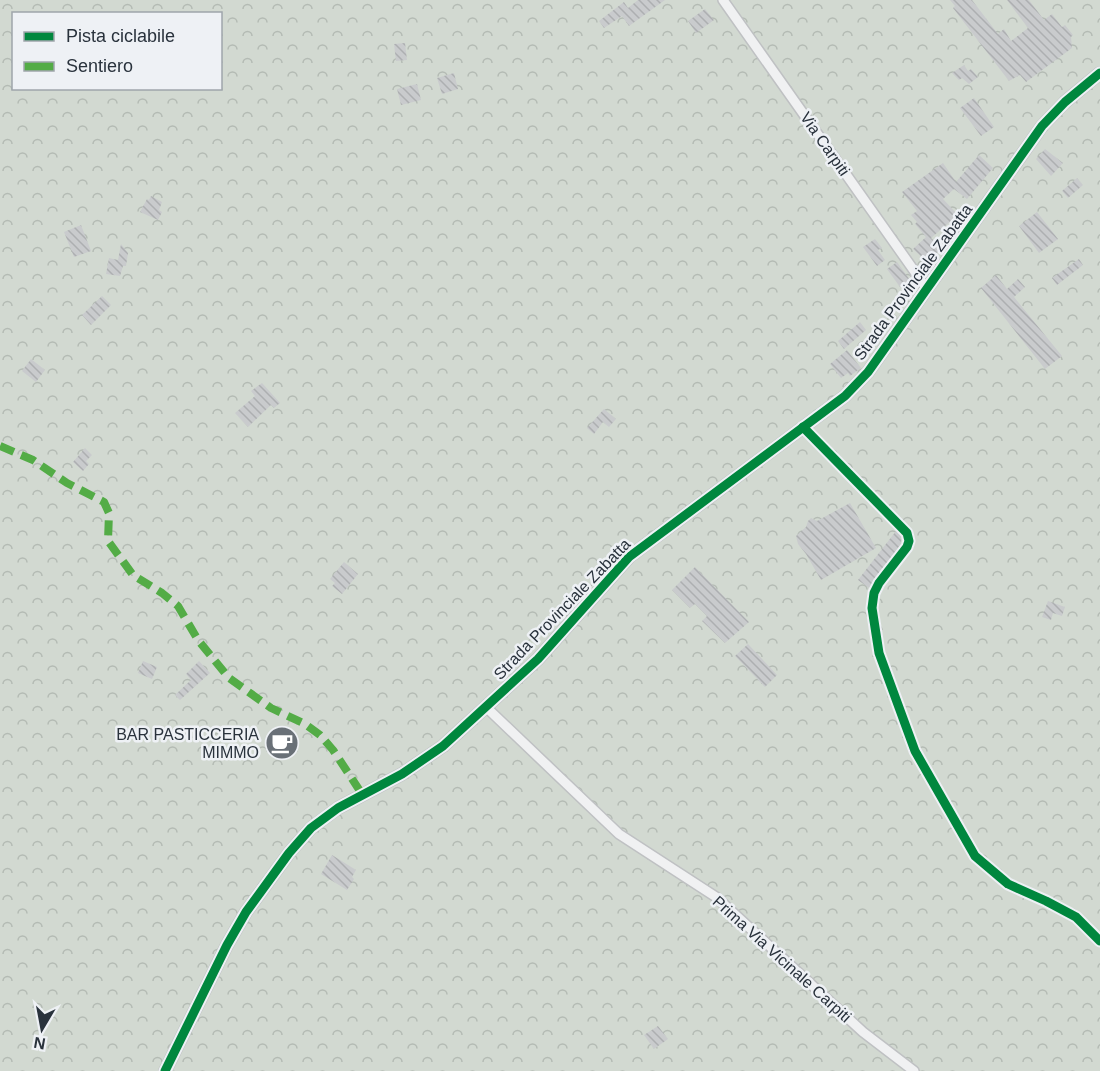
<svg xmlns="http://www.w3.org/2000/svg" width="1100" height="1071" viewBox="0 0 1100 1071" font-family="Arial,sans-serif">
<style>
.forest{fill:url(#forest-crowns);fill-rule:evenodd}
.building{fill:url(#building-back-hatch)}
.lines{fill:none;stroke-linecap:round;stroke-linejoin:round}
.minor-casing{stroke:#bfc1c3;stroke-width:12}
.tertiary-casing{stroke:#bfc1c3;stroke-width:14}
.minor{stroke:#f0f1f2;stroke-width:9}
.tertiary{stroke:#f0f1f2;stroke-width:10}
.quiet{stroke:#53ac46;stroke-width:8;stroke-dasharray:15 8;stroke-linecap:butt}
.cycleway-casing{stroke:#eef1f5;stroke-width:13}
.cycleway{stroke:#00873e;stroke-width:9}
.labels{text-anchor:middle;dominant-baseline:central;stroke-width:5;stroke-linejoin:round;paint-order:stroke}
.street-label{font-size:16px;fill:#29323c;stroke:#eef1f5}
.poi-label{font-size:16px;fill:#29323c;stroke:#eef1f5;text-anchor:end}
</style>
<defs>
<pattern id="forest-crowns" width="20" height="18" patternUnits="userSpaceOnUse" patternTransform="scale(1.5)"><rect width="20" height="18" fill="#d2d9d1"/><path d="M2 6a3 3 0 1 1 6 0M12 15a3 3 0 1 1 6 0" fill="none" stroke="#b4bbb4"/></pattern>
<pattern id="building-back-hatch" width="6" height="6" patternUnits="userSpaceOnUse" patternTransform="scale(1.5)"><rect width="6" height="6" fill="#c9cbcd"/><path d="M-1 5l2 2M0 0l6 6M5-1l2 2" fill="none" stroke="#adafb1"/></pattern>
</defs>
<rect width="100%" height="100%" fill="#e1e3e5"/>
<path class="forest" d="M0,0h1100v1071h-1100zM14,14h206v74h-206z"/>
<g class="building">
<path d="M638,0h27l-36,26 -7,-10 -18,12 -5,-7 25,-19 4,6z"/>
<path d="M950,0h22l26,34 6,-5 7,12 17,-13 -21,-28h22l15,20 8,-6 10,13 3,-2 8,10 -2,2 1,11 -46,34 -6,-7 -11,6 -56,-73 2,-2z"/>
<path d="M705,9l9,11 -18,13 -8,-12z"/>
<path d="M405,43l2,17 -11,1 -2,-17z"/>
<path d="M964,65l4,6 3,-2 7,8 -9,7 -7,-6 -3,2 -7,-7z"/>
<path d="M454,73l4,16 -16,5 -5,-16z"/>
<path d="M417,84l4,16 -20,5 -4,-16z"/>
<path d="M974,98l20,29 -13,9 -21,-28z"/>
<path d="M1045,149l18,14 -12,13 -15,-17z"/>
<path d="M979,155l14,13 -26,31 -13,-10 -11,10 15,16 -27,23 11,10 -15,14 -14,-13 13,-12 -11,-13 2,-2 -6,-7 6,-4 -15,-19 41,-29 13,19z"/>
<path d="M1077,178l6,7 -15,13 -6,-7z"/>
<path d="M151,196l11,6 -3,8 3,2 -4,8 -18,-8 7,-13 2,1z"/>
<path d="M1037,212l21,27 -19,14 -20,-27z"/>
<path d="M81,225l10,26 -17,6 -10,-25z"/>
<path d="M875,239l7,9 -4,2 7,10 -8,6 -14,-19z"/>
<path d="M121,244l7,9 -2,13h-3l-3,10 -14,-2 3,-16 9,2z"/>
<path d="M1079,259l4,6 -26,20 -5,-7z"/>
<path d="M897,262l13,18 -10,7 -13,-18z"/>
<path d="M996,275l11,14 11,-10 7,8 -11,10 48,59 -17,13 -64,-81z"/>
<path d="M102,296l9,9 -20,20 -9,-10z"/>
<path d="M860,322l6,8 -22,19 -6,-8z"/>
<path d="M847,350l14,18 -11,8 -2,-3 -7,5 -11,-14z"/>
<path d="M31,359l14,11 -9,12 -14,-11z"/>
<path d="M262,383l18,20 -6,5 -3,-3 -23,22 -13,-14 20,-17 -4,-5z"/>
<path d="M604,409l12,10 -7,8 -6,-5 -9,12 -7,-6z"/>
<path d="M85,448l7,7 -6,6 3,3 -6,7 -10,-9z"/>
<path d="M850,503l26,45 -55,32 -15,-26 -8,-10 -2,-8 10,-9 2,-6 3,-3 6,3z"/>
<path d="M896,531l5,5v8l-32,44 -11,-8z"/>
<path d="M344,562l14,12 -16,20 -10,-8 3,-3 -5,-4z"/>
<path d="M695,567l54,55 -24,21 -23,-22 5,-5 -12,-12 -5,4 -18,-18z"/>
<path d="M1048,601l17,6 -3,9 -9,-3 -2,7 -9,-3z"/>
<path d="M748,644l29,31 -12,12 -30,-31z"/>
<path d="M143,661l14,6 -5,12 -14,-6z"/>
<path d="M199,661l11,12 -30,27 -5,-5 16,-15 -5,-6z"/>
<path d="M332,855l24,15 -4,7 2,2 -7,11 -26,-16z"/>
<path d="M658,1026l10,13 -14,10 -10,-14z"/>
</g>
<g class="lines">
<g class="minor-casing">
<g id="minor">
<path d="M723,0l204,289"/>
<path d="M803,427l104,106 2,8 -2,6 -28,36 -5,10 -2,15 7,45 36,98 60,105 33,28 38,17 30,16 24,24"/>
<path d="M487,708l132,126 97,63 147,135 51,39"/>
</g>
</g>
<g class="tertiary-casing">
<path id="tertiary" d="M165,1071l62,-126 19,-33 43,-59 22,-25 27,-20 64,-34 41,-28 95,-87 91,-102 216,-161 23,-24 174,-246 23,-24 35,-29"/>
</g>
<use href="#minor" class="minor"/>
<use href="#tertiary" class="tertiary"/>
<path class="quiet" d="M0,446l33,14 34,23 37,19 5,11 -1,28 25,34 29,18 16,13 20,34 31,38 42,30 34,16 15,11 13,15 29,44"/>
<g class="cycleway-casing">
<g id="cycleway">
<path d="M803,427l104,106 2,8 -2,6 -28,36 -5,10 -2,15 7,45 36,98 60,105 33,28 38,17 30,16 24,24"/>
<path d="M165,1071l62,-126 19,-33 43,-59 22,-25 27,-20 64,-34 41,-28 95,-87 91,-102 216,-161 23,-24 174,-246 23,-24 35,-29"/>
</g>
</g>
<use href="#cycleway" class="cycleway"/>
</g>
<defs>
<g id="cafe-disc" transform="scale(1.725)"><circle r="9.5" fill="#697077" stroke="#eef1f5"/><path d="M-5.5-4.5H6V0H3Q3 3.5 0 3.5H-2.5Q-5.5 3.5-5.5 0ZM3-3.2v2h1.7v-2ZM-6 4.5H4V6H-6Z" fill="#fff"/></g>
</defs>
<g fill-rule="evenodd">
<use href="#cafe-disc" x="282" y="743"/>
</g>
<g class="labels">
<g class="street-label">
<text transform="translate(825 144) rotate(55)">Via Carpiti</text>
<text transform="translate(913 282) rotate(-54)">Strada Provinciale Zabatta</text>
<text transform="translate(562 609) rotate(-46)">Strada Provinciale Zabatta</text>
<text transform="translate(782 959) rotate(42)">Prima Via Vicinale Carpiti</text>
</g>
<g class="poi-label">
<text x="259" y="734">BAR PASTICCERIA<tspan x="259" dy="18">MIMMO</tspan></text>
</g>
</g>
<rect x="12" y="12" width="210" height="78" fill="#eef1f5" stroke="#9fa5ab" stroke-width="1.5"/>
<rect x="24" y="32" width="30" height="9" fill="#00873e" stroke="#9fa5ab" stroke-width="1.5"/>
<text x="66" y="42" font-size="18" fill="#29323c">Pista ciclabile</text>
<rect x="24" y="62" width="30" height="9" fill="#53ac46" stroke="#9fa5ab" stroke-width="1.5"/>
<text x="66" y="72" font-size="18" fill="#29323c">Sentiero</text>
<g transform="translate(42 1029) rotate(190)" stroke="#eef1f5" stroke-width="4.5" paint-order="stroke">
<path d="M0-4.5L10 22L0 15L-10 22Z" fill="#29323c"/>
<text y="-9" font-size="16" font-weight="bold" text-anchor="middle" fill="#29323c">N</text>
</g>
</svg>
